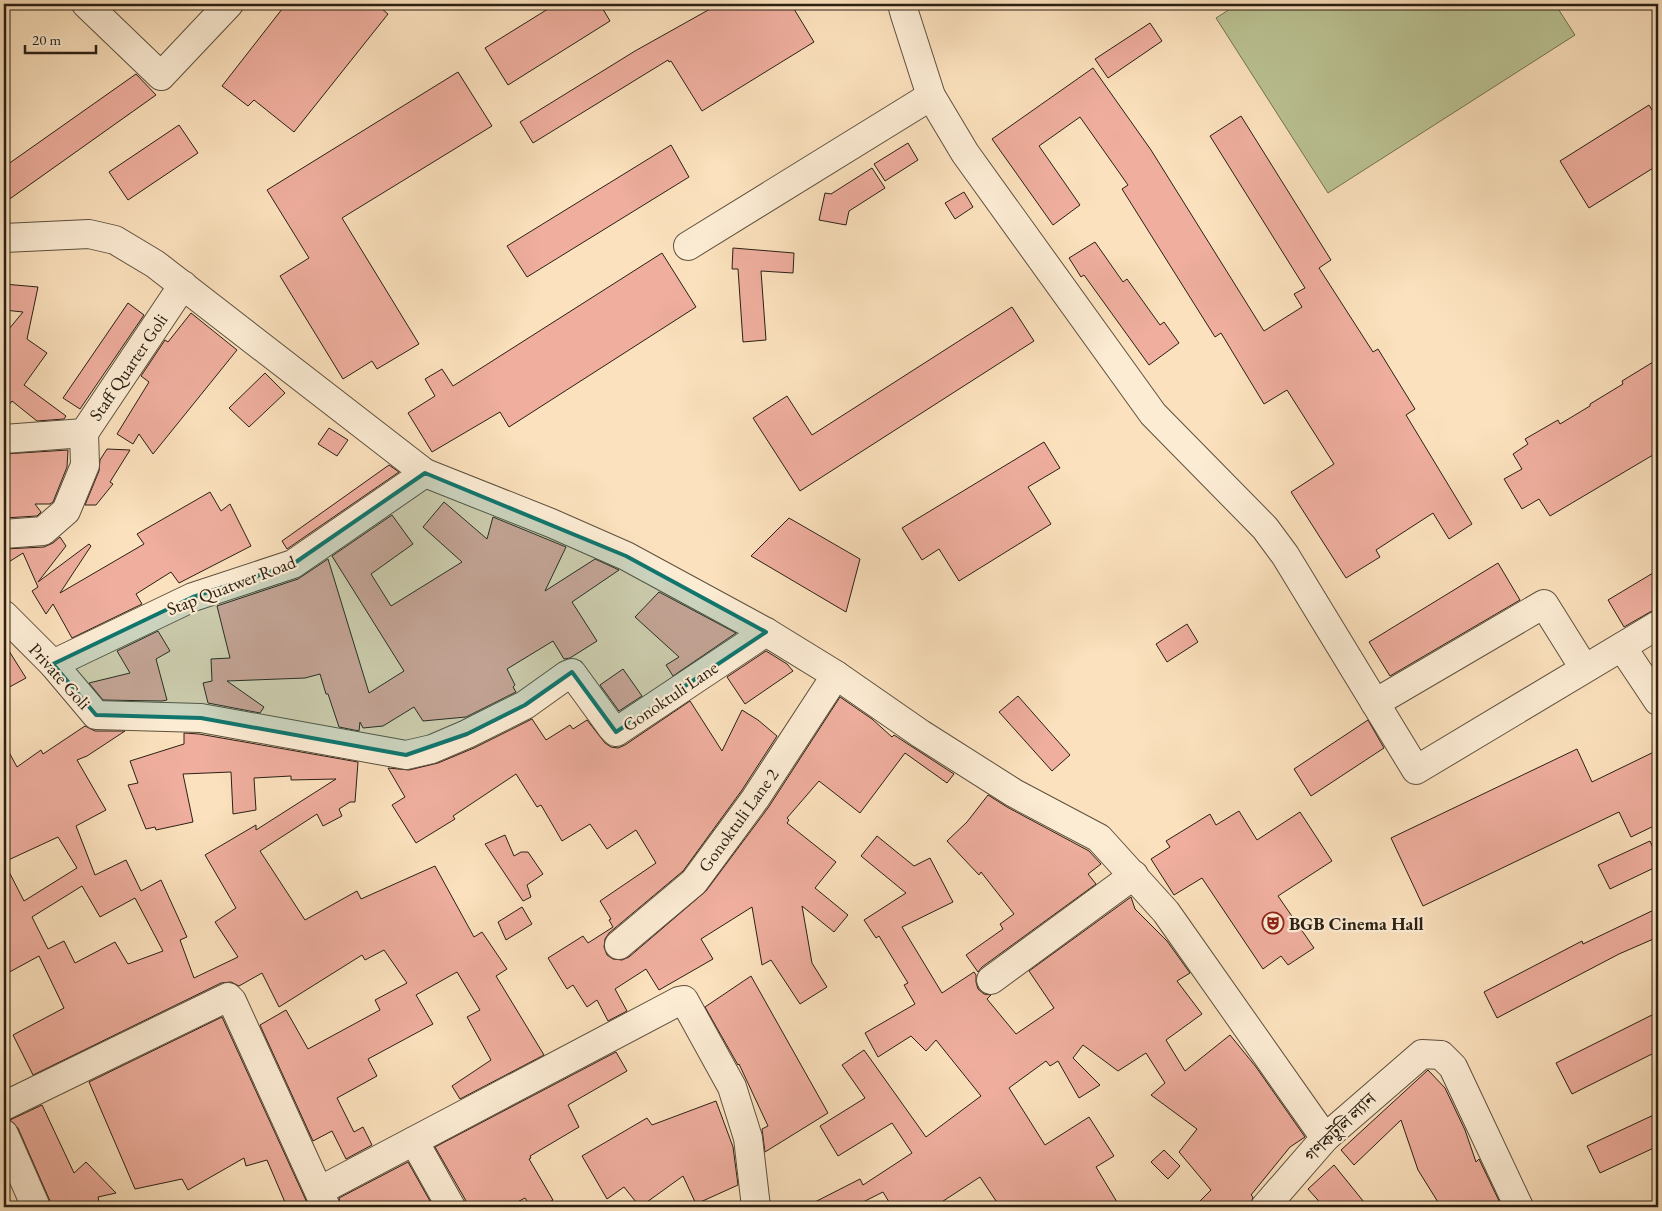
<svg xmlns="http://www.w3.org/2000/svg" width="1662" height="1211" viewBox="0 0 1662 1211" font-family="'EB Garamond','Noto Serif Bengali',serif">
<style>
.park{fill:#bbc394;stroke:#727254}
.building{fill:#efae9e;stroke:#2a2014;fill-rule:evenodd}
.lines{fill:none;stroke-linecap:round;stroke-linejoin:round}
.minor-casing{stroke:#5e503e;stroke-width:30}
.minor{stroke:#fcecd4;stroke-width:28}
.marked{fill:#0f766e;fill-opacity:0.2;stroke:#0f766e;stroke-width:4;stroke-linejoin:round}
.labels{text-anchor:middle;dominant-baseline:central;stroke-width:4.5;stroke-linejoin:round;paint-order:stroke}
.street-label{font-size:18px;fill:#2a2014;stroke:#fcecd4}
.poi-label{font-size:18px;font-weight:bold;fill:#2a2014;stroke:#fcecd4;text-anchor:start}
</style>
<rect width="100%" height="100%" fill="#fbe1bd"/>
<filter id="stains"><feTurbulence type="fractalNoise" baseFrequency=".004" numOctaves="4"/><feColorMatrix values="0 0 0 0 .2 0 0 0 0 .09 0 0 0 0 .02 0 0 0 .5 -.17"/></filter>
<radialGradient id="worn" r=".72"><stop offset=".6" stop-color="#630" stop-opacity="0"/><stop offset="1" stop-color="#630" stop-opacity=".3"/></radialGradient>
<path class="park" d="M1238,4h317l20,31 -247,158 -112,-175z"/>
<g class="building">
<path d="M286,4h90l12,10 -94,118 -40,-32 -6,6 -26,-20z"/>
<path d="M556,4h44l10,17 -102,64 -23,-37z"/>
<path d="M719,4h72l23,38 -112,69 -31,-50 -2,1 -1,-2 -135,83 -13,-21 115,-71z"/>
<path d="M1150,23l12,18 -54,37 -13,-19z"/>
<path d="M1093,68l58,82 113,181 38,-24 -8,-13 11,-6 -95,-152 31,-20 90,144 -12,8 54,84 5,-3 37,60 -9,6 66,109 -23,15 -16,-26 -57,37 4,7 -34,21 -55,-86 43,-28 -47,-74 -23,14 -43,-71 -6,4 -93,-148 6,-4 -48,-68 -41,29 41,59 -27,20 -61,-86z"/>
<path d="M458,72l34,54 -150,92 77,126 -42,25 -5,-8 -29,18 -63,-103 29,-18 -42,-68z"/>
<path d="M136,74l20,21 -152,108v-36z"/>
<path d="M1649,105l9,15v45l-69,43 -29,-47z"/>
<path d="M179,125l19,28 -70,47 -19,-28z"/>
<path d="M908,143l10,17 -33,21 -11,-17z"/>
<path d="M671,145l18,32 -162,100 -20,-31z"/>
<path d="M872,168l13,20 -36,23 -3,14 -27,-5 6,-27 6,1z"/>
<path d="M964,192l9,15 -18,12 -10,-16z"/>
<path d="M1095,242l28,40 4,-3 33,46 4,-3 15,21 -30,22 -65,-90 -3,2 -12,-19z"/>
<path d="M733,248l61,5 -1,20 -32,-2 5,69 -23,2 -5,-73h-6z"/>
<path d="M662,253l34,54 -187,120 -9,-15 -68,40 -24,-39 27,-17 -10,-17 17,-10 11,17z"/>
<path d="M4,284l34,3 -11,52 20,14 -23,32 42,31 -2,3 -27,2 -25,-20 -8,11v-77l19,-23 -19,-2z"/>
<path d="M128,303l16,12 -64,94 -17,-11z"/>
<path d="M1012,307l22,34 -234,150 -47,-73 34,-22 25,39z"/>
<path d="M191,313l46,37 -84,104 -14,-20 -6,10 -16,-10 32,-52 -8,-6 24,-36 3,2z"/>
<path d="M1658,359v93l-108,64 -11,-17 -17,10 -18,-30 18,-10 -9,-15 15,-10 -3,-5 33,-19 2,4 30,-18v-2l33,-20 -1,-3z"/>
<path d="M265,373l20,20 -36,34 -20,-19z"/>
<path d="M329,428l19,12 -11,16 -19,-12z"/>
<path d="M1044,442l16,26 -32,19 23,37 -92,57 -20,-32 -17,11 -20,-32z"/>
<path d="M107,449l23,1 -20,32 3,2 -17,21h-11l14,-34 1,-11z"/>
<path d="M68,450l-1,17 -14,35 -3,2h-15l6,8 -4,4 -33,2v-64z"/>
<path d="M389,465l10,7 -112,77 -5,-8z"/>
<path d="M210,492l11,19 9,-7 21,42 -72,37 -8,-11 -35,22 6,10 -70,34 -19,-34 -7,10 -14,-23 6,-4 -15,-34 -19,12v-16l40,-2 9,-4 7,-6 6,9 -28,36 51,-38 2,2 -31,47 84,-49 -7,-10z"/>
<path d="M444,502l43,37 6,-22 73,30 -21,44 50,-32 24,11 -47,32 25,39 -27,17 -6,1 -11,-18 -46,28 8,16 -2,2 3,5 -50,25 -43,4 -9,-14 -31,19 -20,2 -3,-6 -1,9 -20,-4 -11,-33h-2l-6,-20 -15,4 -78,3 37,26 -4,6 -52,-10 -5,-20 9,-2 -1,-22 19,-1 -13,-52 81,-27 30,-20 41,134 35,-22 -72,-115 60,-41 21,29 -42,30 20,32 71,-44 -39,-35z"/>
<path d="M789,518l71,41 -14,53 -95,-56z"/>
<path d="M1498,563l22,37 -130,76 -21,-34z"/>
<path d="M1658,570v39l-8,3 -26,15 -16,-27z"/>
<path d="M659,592l77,41 -63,43 -7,-11 13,-8 -44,-40z"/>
<path d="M1187,624l11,18 -31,20 -11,-18z"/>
<path d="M158,631l12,20 -14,8 11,41 -5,1 -59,-1 -14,-17 41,-10 -13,-22z"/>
<path d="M4,643l22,35 -22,12z"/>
<path d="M766,651l21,13 6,7 -48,33 -18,-27z"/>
<path d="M623,669l19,27 -23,15 -19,-26z"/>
<path d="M1018,696l52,59 -18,16 -53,-59z"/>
<path d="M840,697l32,22 20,18 2,-2 60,39 -7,9 -42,-30 -45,60 -41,-32 -32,37 2,2 -2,3 49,39 -21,26 33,27 -14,17 -32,-26 10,57 15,24 -27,17 -29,-44 -9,5 -10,-58 -51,32 12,20 -54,31 -13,-21 -31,20 12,22 -19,10 -11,-21 -10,7 -14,-22 -6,4 -19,-31 35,-22 5,7 25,-16 -4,-7 2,-1 -11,-18 56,-38 -20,-33 -29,19 -17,-25 -28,17 -21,-36 -4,2 -21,-33 -63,42 2,3 -39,24 -24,-38 13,-8 -17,-29 21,2 29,-7 36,-15 58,-29 14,21 24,-15 3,4 14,-9 18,23 6,4 7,1 7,-3 65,-44 32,50 20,-41 16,10 19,16 -35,54 -59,81 -74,62 -4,6 -1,8 3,8 6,4 9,1 7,-3 77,-66 62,-83z"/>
<path d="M1368,720l16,28 -73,48 -17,-27z"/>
<path d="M85,726l10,5h30l-38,25 -10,4 29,50 -30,16 19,49 31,-15 15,31 20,-11 26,57 -7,3 14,38 44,-21 -23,-35 21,-14 -31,-53 51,-30v5l80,-51 -45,1v-4l-37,2 2,32 -23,4 -2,-42 -48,2 10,48 -37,8 -1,-3 -9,2 -18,-44 10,-2 -8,-22 54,-17v-11l15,1 159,28 -3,40h-5l-11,7 3,7 -19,10 -6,-12 -57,37 45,69 52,-29 4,8 74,-33 39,71 8,-5 25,37 -11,7 48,79 -84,44 -8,-13 39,-26 -24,-43 13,-7 -23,-38 -41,23 17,29 -65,35 9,17 -40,22 17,34 9,-5 9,18 -26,14 -14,-28 -19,10 -53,-116 26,-15 22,39 72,-39 -5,-10 32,-17 -23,-33 -19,10 -3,-5 -83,52 -17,-34 -23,13 -8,-4 -10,1 -188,92 -20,-40 51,-27 -25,-52 -35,19v-232l13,24 24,-17 2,4zM58,837l19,31 -53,33 -20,-39zM82,886l18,31 35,-19 28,53 -35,13 -13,-22 -40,21 -11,-22 -16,8 -16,-32z"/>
<path d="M1577,749l15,33 66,-32v74l-27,13 -12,-25 -196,94 -32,-68z"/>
<path d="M988,795l19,12 82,44 12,13 -13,10 8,10 -114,83 -4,5 -12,-17 37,-26 -3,-5 14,-10 -33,-42 -2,3 -32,-34 20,-19z"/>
<path d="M1239,811l18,29 43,-28 32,49 -54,35 36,52 -26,17 -7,-9 -18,13 -61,-91 -28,17 -23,-36 19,-12 -4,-6 44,-27 6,11z"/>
<path d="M505,835l9,21 7,-4h7l15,22 -16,11 4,12 -8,4 -38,-57z"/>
<path d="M877,836l37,30 16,-8 23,44 -51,25 40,66 32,-21 2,3v7l2,7 6,5 7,1 -4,4 29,35 38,-26 -25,-37 102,-74 4,12 32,32 23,32 -13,8 25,33 -36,26 19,31 45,-36 26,32 49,70 -15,10 -39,48 2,2 -3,10h-56l17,-17 -32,-38 18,-23 -46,-34 14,-12 -19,-30 -28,18 -35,-26 -10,13 27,27 -21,13 -21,-37 -8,5 -4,-5 -37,27 36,57 44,-28 25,39 -18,11 24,40h-120l-20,-30 -46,30h-42l-9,-15 -30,15h-48l55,-28 3,6 49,-32 -20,-30 -54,33 -18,-30 45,-28 -23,-33 22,-15 62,87 55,-41 -45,-56 -10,11 -15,-15 -33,21 -13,-24 50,-29 -11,-19 4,-2 -29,-47 -3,2 -12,-18 42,-27 -45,-37z"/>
<path d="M1650,841l8,19v6l-48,23 -12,-24z"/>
<path d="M522,907l10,17 -26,16 -8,-18z"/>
<path d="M1658,908v29l-39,17 -122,64 -13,-26 98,-51 1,3z"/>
<path d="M751,976l77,137 -63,39 -3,-23 6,-3 -29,-62 -1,1 -33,-58z"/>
<path d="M1658,1012v39l-86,43 -16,-31z"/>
<path d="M222,1017l87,190h-22l-20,-47 -21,6 -2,-8 -56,32 -6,-11 -47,10 -46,-107z"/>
<path d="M616,1052l11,19 -59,34 11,22 -49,29 1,2 -2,1 24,41 -12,7h-10l-6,-9 -17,9h-41l-2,-8 -30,-52z"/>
<path d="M1428,1070l17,18 20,42 11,32 3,-3 23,48h-61l-23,-37 -17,-50 -47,45 -13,-15z"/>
<path d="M716,1101l17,46 5,38 -42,19 -13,-28 -43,31 -16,-20 -17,12 -25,-43 65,-38 5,7z"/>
<path d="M42,1105l32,68 12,-11 30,31 -18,4 2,10h-49l-1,-6 -32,-73 -8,-8z"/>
<path d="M1658,1113v33l-58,27 -13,-27z"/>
<path d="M1164,1150l16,16 -12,13 -17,-17z"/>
<path d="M408,1162l22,39 -13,6h-76l-2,-9z"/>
<path d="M1334,1165l34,42h-44l-16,-18z"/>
</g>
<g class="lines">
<g class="minor-casing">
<g id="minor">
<path d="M86,4l75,72 68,-72"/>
<path d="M902,4l3,11 26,81 34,57 188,261 112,114 20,27 131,215 242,-145"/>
<path d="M4,238l85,-4 26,6 40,24 270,209 126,50 75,33 140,76 70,43 85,59 93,59 85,45 67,74 159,226"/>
<path d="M688,246l243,-150"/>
<path d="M84,433l99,-148"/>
<path d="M4,439l80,-6"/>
<path d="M4,534l39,-3 23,-20 19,-46 -1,-32"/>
<path d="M4,615l49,49 43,51 105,3 205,37 26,-6 35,-15 58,-29 42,-30 5,-2 40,55 4,4 150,-100"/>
<path d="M1622,647l36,54"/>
<path d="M53,664l140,-67 100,-33 132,-91"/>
<path d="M1375,703l169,-99 40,64"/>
<path d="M619,945l75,-63 61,-83 81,-124"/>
<path d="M991,980l143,-105"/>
<path d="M4,1106l224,-109 4,4 94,206"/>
<path d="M4,1134l32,73"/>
<path d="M414,1141l37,66"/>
<path d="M319,1191l360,-190 5,-1 48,87 16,51 8,69"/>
<path d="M1265,1207l60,-69 97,-84 19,1 12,12 66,140"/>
</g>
</g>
<use href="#minor" class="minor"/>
</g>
<path class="marked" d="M425,473l201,83 140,76 -150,100 -44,-60 -47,33 -58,29 -61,21 -205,-37 -105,-3 -43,-51 140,-67 100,-33z"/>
<defs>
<g id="theatre-ring" transform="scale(1.125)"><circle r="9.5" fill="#fcecd4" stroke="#8f2418" stroke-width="1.5"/><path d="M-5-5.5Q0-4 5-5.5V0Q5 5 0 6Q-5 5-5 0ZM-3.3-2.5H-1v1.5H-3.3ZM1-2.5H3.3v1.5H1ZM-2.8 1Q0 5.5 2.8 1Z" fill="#8f2418"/></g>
</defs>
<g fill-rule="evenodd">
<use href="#theatre-ring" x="1273" y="923"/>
</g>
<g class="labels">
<g class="street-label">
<text transform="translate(128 367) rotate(-56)">Staff Quarter Goli</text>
<text transform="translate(231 585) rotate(-21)">Stap Quatwer Road</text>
<text transform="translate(60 676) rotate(48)">Private Goli</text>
<text transform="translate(670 696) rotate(-34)">Gonoktuli Lane</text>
<text transform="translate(738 820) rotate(-54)">Gonoktuli Lane 2</text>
<text transform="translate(1340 1127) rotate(-44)">গণকটুলি ল্যান</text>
</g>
<g class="poi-label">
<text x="1289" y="923">BGB Cinema Hall</text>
</g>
</g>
<rect width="1662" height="1211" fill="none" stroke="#fbe1bd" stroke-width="20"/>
<rect x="5" y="5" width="1652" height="1201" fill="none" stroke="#2a2014" stroke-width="2.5"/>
<rect x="10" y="10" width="1642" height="1191" fill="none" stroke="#2a2014"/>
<path d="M25 45v8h71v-8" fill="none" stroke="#2a2014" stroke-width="2.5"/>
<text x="32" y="45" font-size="15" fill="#2a2014" stroke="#fcecd4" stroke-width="4" paint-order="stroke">20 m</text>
<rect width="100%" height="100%" filter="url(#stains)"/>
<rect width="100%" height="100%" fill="url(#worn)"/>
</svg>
